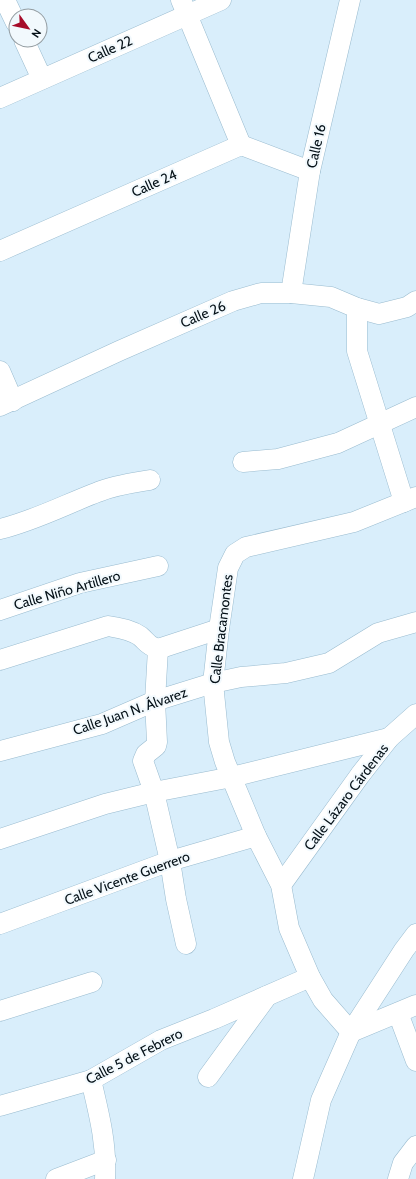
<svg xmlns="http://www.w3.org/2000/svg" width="416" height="1179" viewBox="0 0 416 1179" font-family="Cabin,sans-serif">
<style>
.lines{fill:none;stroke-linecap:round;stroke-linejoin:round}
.minor-casing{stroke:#99bbcf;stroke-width:21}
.minor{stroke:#fff;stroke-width:20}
.labels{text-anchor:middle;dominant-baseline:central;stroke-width:4;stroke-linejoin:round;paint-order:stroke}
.street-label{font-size:14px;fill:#041017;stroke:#f2f9fd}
</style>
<rect width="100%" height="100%" fill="#d9eefb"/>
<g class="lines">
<g class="minor-casing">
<g id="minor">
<path d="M5,0l11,23"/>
<path d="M181,0l60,145"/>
<path d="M24,40l18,39"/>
<path d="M0,98l221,-98"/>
<path d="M0,251l241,-106 69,26"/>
<path d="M291,293l19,-122 40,-171"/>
<path d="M357,308v43l47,151"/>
<path d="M0,371l13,30"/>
<path d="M0,406l119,-55 114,-50 28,-8h30l40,4 26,11 22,6 28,-7 9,-6"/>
<path d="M243,462l35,-3 60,-16 78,-36"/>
<path d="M0,529c34,-8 66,-25 98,-37 17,-7 34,-9 52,-12"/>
<path d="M0,610l80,-27 78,-17"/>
<path d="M158,649l-3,52 2,41 -1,4 -10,8 -3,7 11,31 16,69 6,38 10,45"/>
<path d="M158,649l61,-20"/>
<path d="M0,660l108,-34c11,2 22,3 32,10 8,7 7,9 18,13"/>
<path d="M0,751l102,-27 53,-23 58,-18 28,-6 45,-4 43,-10 49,-30 38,-11"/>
<path d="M0,839l105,-35 49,-12 78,-15 157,-39"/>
<path d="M281,885l79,-110 29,-37 27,-24"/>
<path d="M0,924l170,-63 86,-25"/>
<path d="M0,1011l92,-29"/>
<path d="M398,1013l18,48"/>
<path d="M351,1032l-28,-32 -13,-23 -21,-49 -8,-43 -25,-49 -31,-74 -6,-20 -6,-59 6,-54 9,-61 7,-14 11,-7 108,-25 62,-25"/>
<path d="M351,1032l65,-27"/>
<path d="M208,1077l59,-81"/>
<path d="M91,1080c8,34 16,64 14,99"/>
<path d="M0,1106l91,-26 70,-40 53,-21 96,-42"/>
<path d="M56,1179l50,-19"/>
<path d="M303,1179l18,-79 30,-68 53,-82 12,-16"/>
<path d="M398,1179l5,-16 13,-17"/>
</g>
</g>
<use href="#minor" class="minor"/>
</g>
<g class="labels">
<g class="street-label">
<text transform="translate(110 49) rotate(-24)">Calle 22</text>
<text transform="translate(316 146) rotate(-77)">Calle 16</text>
<text transform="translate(154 183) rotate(-24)">Calle 24</text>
<text transform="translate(203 314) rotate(-23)">Calle 26</text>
<text transform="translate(67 590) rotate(-16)">Calle Niño Artillero</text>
<text transform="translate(221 629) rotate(-83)">Calle Bracamontes</text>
<text transform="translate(130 711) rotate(-19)">Calle Juan N. Álvarez</text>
<text transform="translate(346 797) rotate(-53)">Calle Lázaro Cárdenas</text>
<text transform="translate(127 878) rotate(-20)">Calle Vicente Guerrero</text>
<text transform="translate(134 1056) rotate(-27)">Calle 5 de Febrero</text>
</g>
</g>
<g transform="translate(28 28) rotate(123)"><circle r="19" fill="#f2f9fd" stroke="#939ca1"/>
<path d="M0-3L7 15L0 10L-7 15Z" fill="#a60c2a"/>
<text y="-6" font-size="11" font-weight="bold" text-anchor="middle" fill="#041017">N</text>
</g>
</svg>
